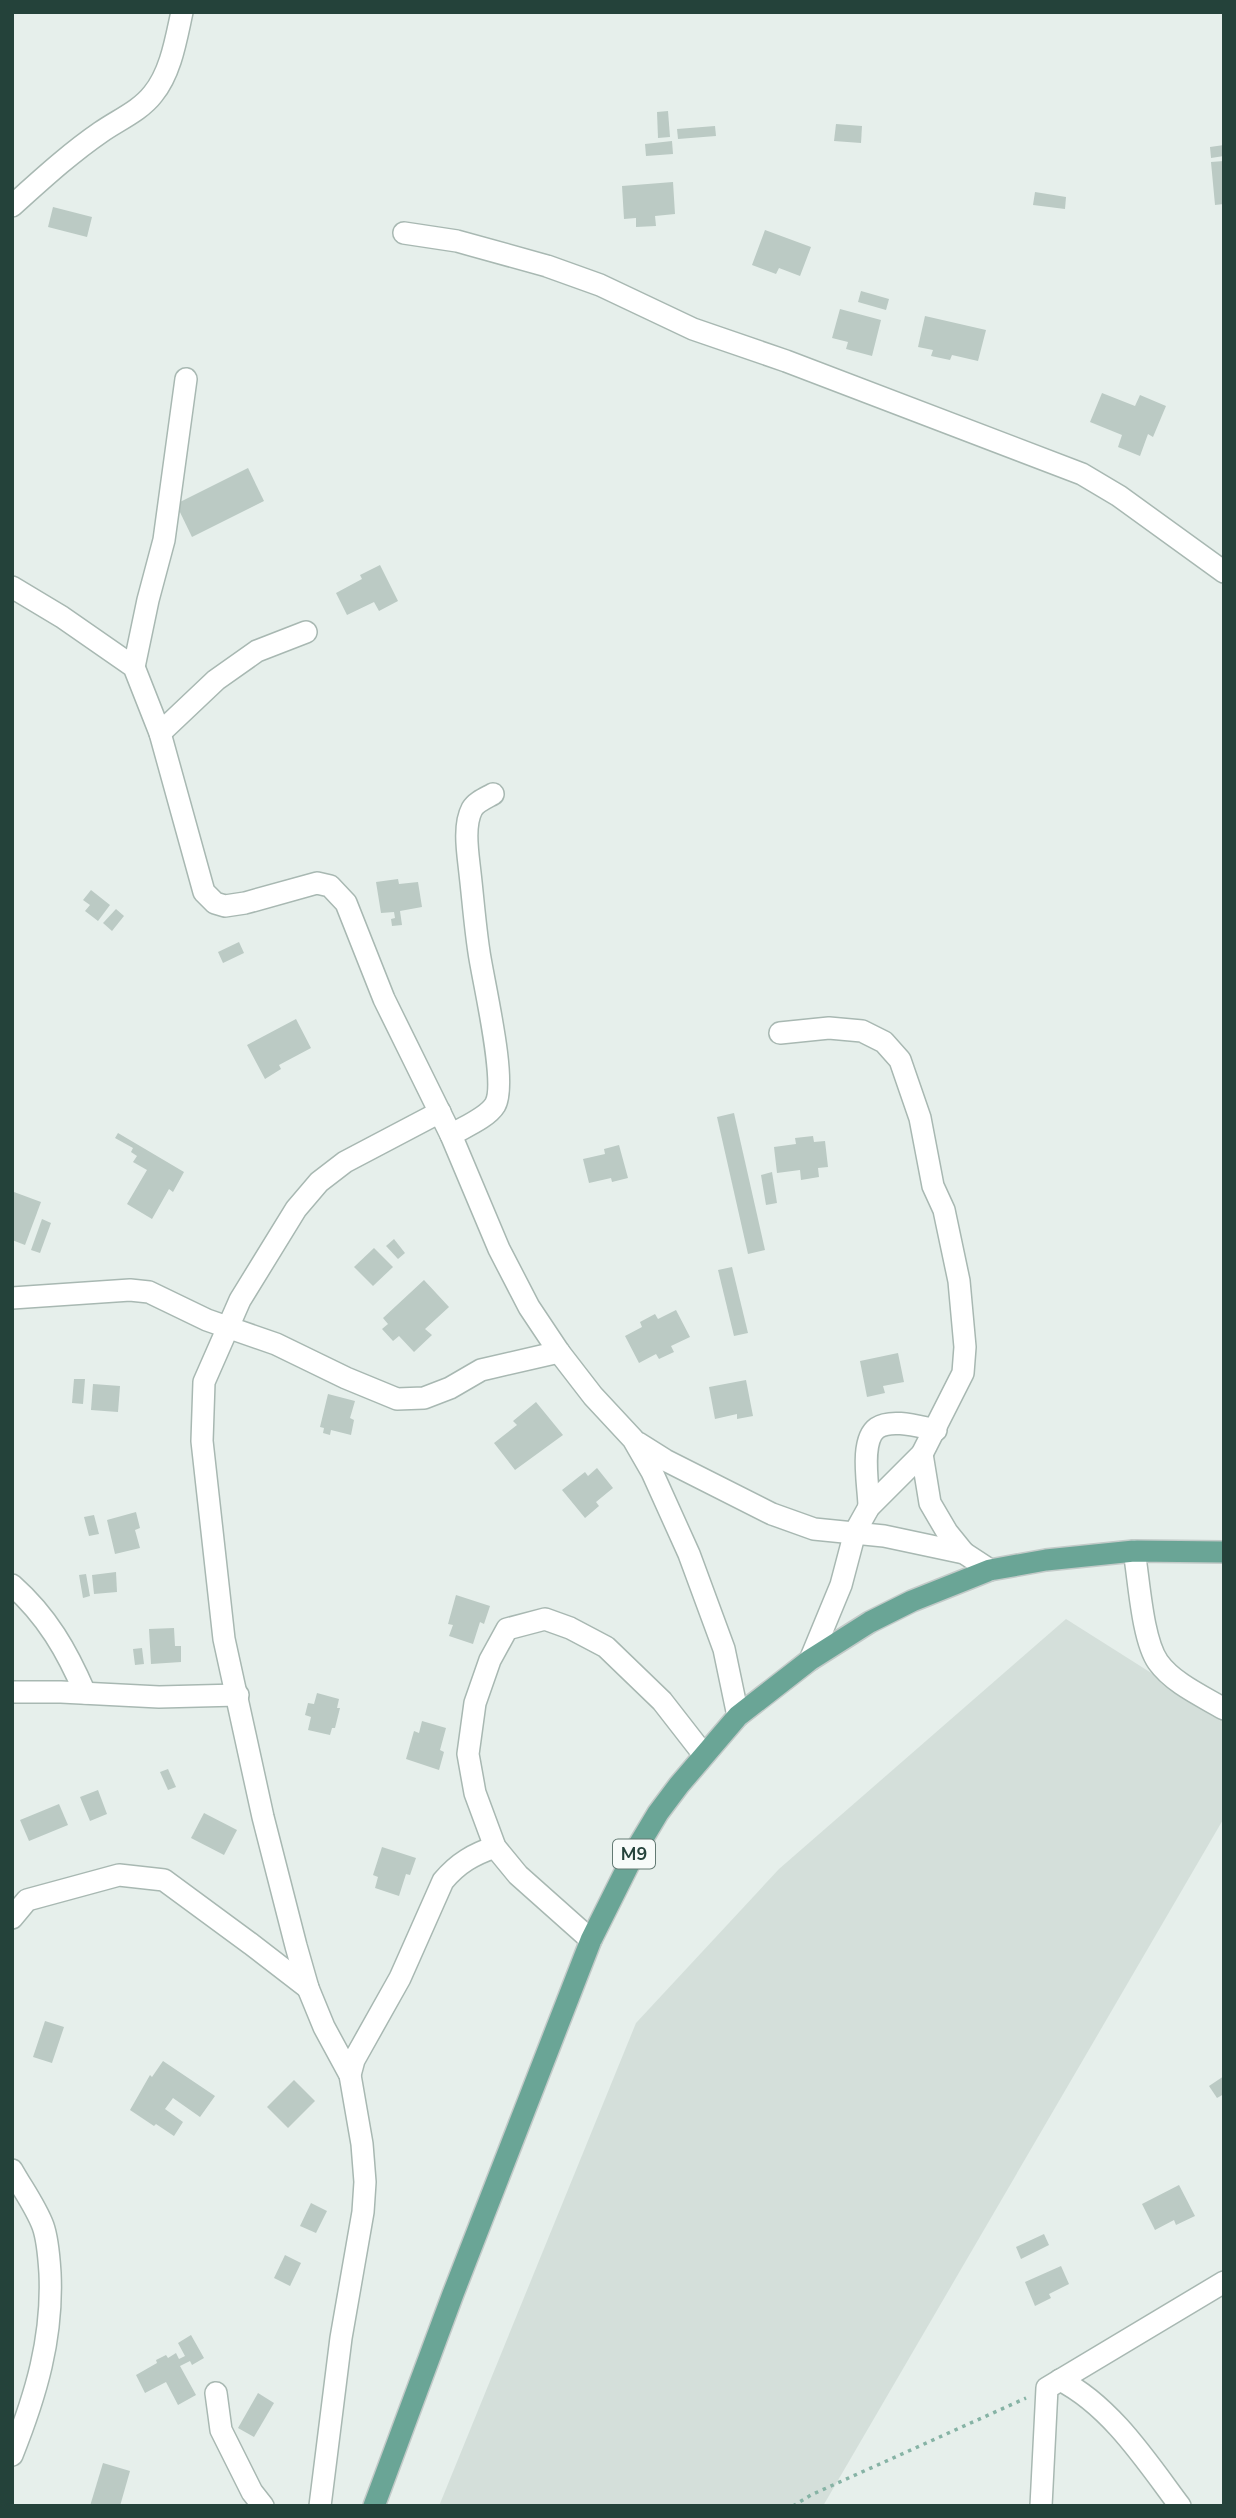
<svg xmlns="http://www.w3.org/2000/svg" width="1236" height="2518" viewBox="0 0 1236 2518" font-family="'Nunito Sans',sans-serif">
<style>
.built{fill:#d4dfda}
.building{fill:#bbcac4}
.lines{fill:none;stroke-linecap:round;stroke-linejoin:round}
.minor-casing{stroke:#a8b8b2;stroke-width:24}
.major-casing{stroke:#c2cac8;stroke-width:24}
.path{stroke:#86b3a5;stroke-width:3.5;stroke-dasharray:3.5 5;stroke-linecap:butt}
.minor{stroke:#fff;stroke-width:21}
.major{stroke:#6aa596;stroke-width:21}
.labels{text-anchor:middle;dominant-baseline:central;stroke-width:5;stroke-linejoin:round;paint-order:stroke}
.shield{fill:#f7fbf9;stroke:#637a73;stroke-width:2}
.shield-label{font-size:18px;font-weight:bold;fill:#24423a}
</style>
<rect width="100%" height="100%" fill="#e6efeb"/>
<path class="built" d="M1066,1619l158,100v99l-401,688h-384l197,-483 143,-154z"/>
<g class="building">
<path d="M668,111l2,26 -12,1 -1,-26z"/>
<path d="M836,124l26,2 -1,17 -27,-2z"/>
<path d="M715,126l1,10 -38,3 -1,-10z"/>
<path d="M672,141l1,13 -27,2 -1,-12z"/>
<path d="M1224,145v11l-13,2 -1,-11z"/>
<path d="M1224,161v43l-9,1 -4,-43z"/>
<path d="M673,182l2,32 -20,2 1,10 -20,1v-9l-12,1 -2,-33z"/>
<path d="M1035,192l31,5 -1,12 -32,-4z"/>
<path d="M53,207l39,10 -5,20 -39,-10z"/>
<path d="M765,230l46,17 -11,29 -21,-8 -3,6 -24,-9z"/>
<path d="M861,291l28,8 -3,11 -28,-8z"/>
<path d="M840,309l41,11 -9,36 -26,-7 2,-7 -16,-4z"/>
<path d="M925,316l61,14 -8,31 -26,-6 -2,5 -19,-4 2,-6 -15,-3z"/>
<path d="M1102,393l33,13 5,-11 26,11 -13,31 -5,-3 -8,22 -22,-9 4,-12 -32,-13z"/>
<path d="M248,468l16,33 -72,36 -16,-33z"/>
<path d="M380,565l18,36 -19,10 -5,-9 -27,13 -11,-22 26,-14 -2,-4z"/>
<path d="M398,879l1,5 19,-2 4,25 -22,4 2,14 -10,1 -1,-7 4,-1 -1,-6 -13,1 -5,-31z"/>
<path d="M91,890l19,15 -12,16 -13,-10 5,-6 -7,-5z"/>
<path d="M116,909l8,7 -12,15 -9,-8z"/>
<path d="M239,942l5,11 -21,10 -5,-11z"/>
<path d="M296,1019l15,29 -32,17 2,4 -16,10 -18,-34z"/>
<path d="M734,1113l31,137 -17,4 -31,-137z"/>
<path d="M118,1133l66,39 -11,20 -4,-3 -17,30 -25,-15 20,-34 -14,-8 4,-6 -6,-4 2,-4 -18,-10z"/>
<path d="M813,1136l1,6 11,-1 3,26 -10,1 1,9 -18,3 -1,-10 -23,3 -3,-26 22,-3 -1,-6z"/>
<path d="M619,1145l9,33 -16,4 -1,-4 -22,5 -6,-24 22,-5 -1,-5z"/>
<path d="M772,1172l5,31 -11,2 -5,-30z"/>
<path d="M14,1192l27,10 -16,43 -13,-5z"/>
<path d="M42,1219l9,4 -11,30 -9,-3z"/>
<path d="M394,1239l11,14 -7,6 -12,-13z"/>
<path d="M374,1248l19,19 -20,19 -19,-19z"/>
<path d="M732,1267l16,66 -14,3 -16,-66z"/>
<path d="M424,1280l25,27 -24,22 7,6 -18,17 -15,-16 -6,5 -11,-12 6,-5 -5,-6z"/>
<path d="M676,1310l14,27 -19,9 3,6 -15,7 -3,-5 -17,9 -14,-27 17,-9 -2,-5 15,-8 3,5z"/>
<path d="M898,1353l6,29 -21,4 2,7 -18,4 -7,-36z"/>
<path d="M74,1379h11l-2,25 -11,-1z"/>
<path d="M746,1380l7,36 -16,3v-5l-22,5 -6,-32z"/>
<path d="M93,1384l27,2 -2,26 -27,-2z"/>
<path d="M328,1394l27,7 -5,17 4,2 -3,15 -20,-5 -1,5 -7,-2 1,-5 -4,-1z"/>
<path d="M536,1402l27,33 -48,35 -21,-27 23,-18 -4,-4z"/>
<path d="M597,1468l16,20 -17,14 3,4 -14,12 -23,-28 23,-18 3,4z"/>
<path d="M136,1512l4,16 -5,2 5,18 -25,6 -8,-34z"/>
<path d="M94,1515l5,19 -10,2 -5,-19z"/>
<path d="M116,1572l1,20 -23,2 -2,-19z"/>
<path d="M86,1574l4,22 -7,2 -4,-23z"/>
<path d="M456,1595l34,11 -6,18 -4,-2 -7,22 -24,-8 4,-11 -5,-1z"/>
<path d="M174,1628l1,18h6v16l-30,2 -2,-35z"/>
<path d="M142,1648l2,16 -9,1 -2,-16z"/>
<path d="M317,1693l22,6 -2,9h3l-5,20h-3l-2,7 -22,-5 3,-13 -6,-2 3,-12 6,1z"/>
<path d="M422,1721l24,7 -6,22 4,2 -5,18 -33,-11 8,-28 5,2z"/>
<path d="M168,1769l8,18 -8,3 -8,-18z"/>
<path d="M98,1790l9,24 -17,7 -10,-24z"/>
<path d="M59,1804l9,21 -39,16 -9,-21z"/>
<path d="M204,1813l33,17 -13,25 -33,-17z"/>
<path d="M382,1847l34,11 -6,17 -4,-1 -7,22 -24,-8 3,-11 -5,-2z"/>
<path d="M45,2021l19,6 -12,36 -19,-6z"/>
<path d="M163,2061l52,35 -15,21 -27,-19 -8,11 18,13 -9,14 -18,-12 -2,2 -24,-16 20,-35 2,2z"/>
<path d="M1224,2076v18l-7,4 -8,-12z"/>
<path d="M294,2080l21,21 -27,27 -21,-21z"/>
<path d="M1179,2185l16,31 -19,9 -2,-5 -19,10 -13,-26z"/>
<path d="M311,2203l16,8 -11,22 -16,-7z"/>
<path d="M1044,2234l5,11 -28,14 -5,-12z"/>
<path d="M285,2255l16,8 -11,23 -16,-8z"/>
<path d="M1061,2266l8,18 -20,10 2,4 -16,8 -10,-24z"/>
<path d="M191,2335l13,23 -12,7 -2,-4 -10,5 16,29 -18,10 -12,-23 -21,11 -9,-18 21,-12 -1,-3 10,-5 2,3 8,-5 3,6 6,-3 -7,-13z"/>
<path d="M258,2393l16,10 -20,34 -16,-9z"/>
<path d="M103,2463l27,8 -10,35h-30z"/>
</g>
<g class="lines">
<g class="minor-casing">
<g id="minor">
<path d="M12,206c29,-26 57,-52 89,-74 17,-12 39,-21 52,-38 18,-22 23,-55 29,-82"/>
<path d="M404,233l53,8 90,25 53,19 93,44 93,32 296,113 37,22 105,76"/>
<path d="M12,587l50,30 72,50 26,66 44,159 11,11 10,3 20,-3 72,-20 13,3 16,17 38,96 67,136 48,114 30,58 30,45 34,44 40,43 19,33 37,82 35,95 14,67"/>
<path d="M134,667l14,-67 16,-60 22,-161"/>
<path d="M160,733l56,-53 41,-29 49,-19"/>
<path d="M780,1033l49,-5 33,3 22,11 16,18 20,58 13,68 11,24 15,71 6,66 -2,26 -41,81 -53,53 -14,25 -14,53 -31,75"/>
<path d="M451,1135c13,-8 36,-17 44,-30 13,-22 -12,-124 -16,-153 -4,-26 -6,-53 -9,-79 -2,-19 -7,-47 2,-64 4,-7 14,-11 21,-15"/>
<path d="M12,1298l118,-8 19,2 58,28 69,24 70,34 51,21 27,-1 26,-10 31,-18 78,-18"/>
<path d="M638,1443l27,17 107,54 42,15 70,7 80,17 26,17"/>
<path d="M922,1454l8,49 17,29 17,21"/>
<path d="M869,1507c0,-19 -10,-66 8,-79 15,-10 43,-1 59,2"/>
<path d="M1134,1551c5,28 8,88 24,111 15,21 44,34 66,47"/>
<path d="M12,1585c35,31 55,66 73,108"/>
<path d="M12,1692h49l98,5 79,-2"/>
<path d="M12,1918l15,-18 92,-25 45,5 87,64 57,44"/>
<path d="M591,1940l-73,-65 -23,-28 -20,-54 -7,-39 7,-51 15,-43 17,-31 38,-10 25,9 36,19 56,54 42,54"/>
<path d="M350,2075l4,-15 46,-82 43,-97c15,-18 31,-27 52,-34"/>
<path d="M12,2170c10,18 24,37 31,56 5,14 6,32 7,47 3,65 -14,122 -38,182"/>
<path d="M1060,2380c51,26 87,82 120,126"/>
<path d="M216,2393l5,37 31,62 11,14"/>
<path d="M320,2506l21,-168 22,-126 2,-30 -3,-38 -12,-69 -26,-48 -16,-39 -12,-42 -33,-129 -39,-178 -22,-198 2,-59 36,-82 56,-91 23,-27 26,-20 95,-50"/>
<path d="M1041,2506l6,-118 177,-106"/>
</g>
</g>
<g class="major-casing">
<path id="major" d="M374,2506l79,-212 138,-354 46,-92 21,-35 21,-28 59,-69 72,-56 60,-38 42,-21 78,-31 56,-10 88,-9 90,1"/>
</g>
<path class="path" d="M793,2506l18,-11 215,-97"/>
<use href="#minor" class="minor"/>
<use href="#major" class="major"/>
</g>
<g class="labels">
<rect class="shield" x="613" y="1839.5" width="42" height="29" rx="5"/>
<g class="shield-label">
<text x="634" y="1854">M9</text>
</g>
</g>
<rect width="1236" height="2518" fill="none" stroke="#24423a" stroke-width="28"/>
</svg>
